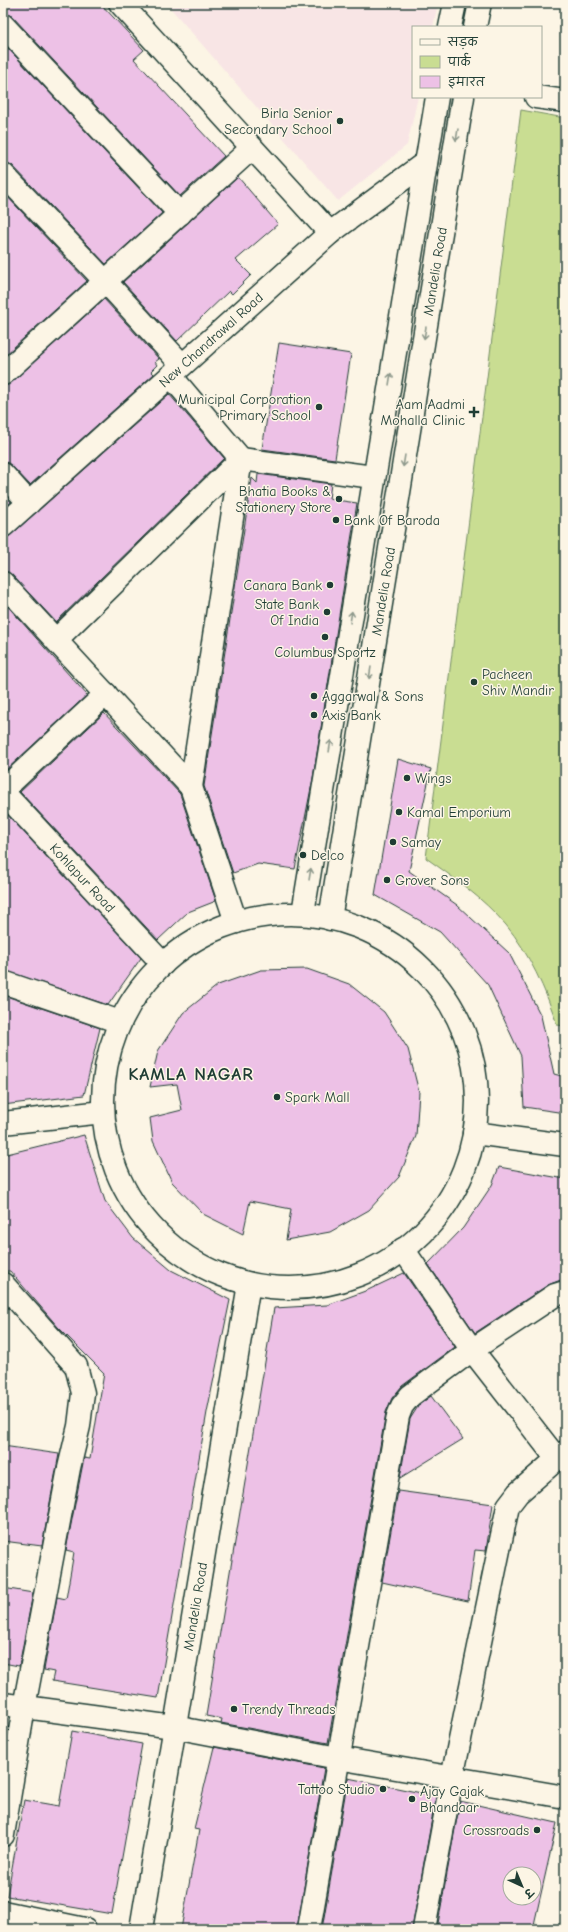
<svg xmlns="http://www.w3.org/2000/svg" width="568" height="1932" viewBox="0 0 568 1932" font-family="'Comic Neue','Playpen Sans Deva',sans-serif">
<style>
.built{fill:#f8e5e5}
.green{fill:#c9dd92;stroke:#748d63}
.building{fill:#edc1e6;stroke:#1f3d34;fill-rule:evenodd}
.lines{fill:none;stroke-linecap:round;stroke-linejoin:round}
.minor-casing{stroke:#1f3d34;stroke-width:25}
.tertiary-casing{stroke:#1f3d34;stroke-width:25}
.minor{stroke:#fcf5e5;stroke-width:22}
.tertiary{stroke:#fcf5e5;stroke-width:22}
.oneway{stroke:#8e998c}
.poi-dot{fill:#1f3d34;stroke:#fcf5e5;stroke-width:1.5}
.labels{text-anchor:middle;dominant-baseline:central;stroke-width:3;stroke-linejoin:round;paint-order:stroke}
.poi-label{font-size:14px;fill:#1f3d34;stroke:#fcf5e5;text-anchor:start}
.street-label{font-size:14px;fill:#1f3d34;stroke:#fcf5e5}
.district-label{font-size:18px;font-weight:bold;letter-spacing:1px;fill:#1f3d34;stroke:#fcf5e5}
</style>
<rect width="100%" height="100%" fill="#fcf5e5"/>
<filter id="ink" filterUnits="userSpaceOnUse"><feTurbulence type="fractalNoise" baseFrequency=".025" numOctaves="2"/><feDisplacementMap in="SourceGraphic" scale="8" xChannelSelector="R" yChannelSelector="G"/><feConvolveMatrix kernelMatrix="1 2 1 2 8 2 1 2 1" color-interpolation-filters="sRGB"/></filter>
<g filter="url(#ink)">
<path class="built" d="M166,3h272l-5,24h-20v70h5l-11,48 -69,56z"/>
<path class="green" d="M521,110l44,8v908l-8,-1c-10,-33 -29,-74 -51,-100 -23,-27 -52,-47 -80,-67z"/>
<g class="building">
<path d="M3,3h97l44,47 -10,9 90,97 -44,40 -168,-180 -9,-3z"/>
<path d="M3,43l159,170 -56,51 -94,-99 -9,-3z"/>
<path d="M238,177l40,47 -42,36 15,15 -19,19 -3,-3 -52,50 -54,-59z"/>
<path d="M3,192l84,89 -84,76z"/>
<path d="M104,299l55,60 -4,3 2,3 -6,6 3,3 -124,111 -18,-19 -9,-4v-76l8,-3z"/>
<path d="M279,343l72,11 -16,105 -73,-10z"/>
<path d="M169,394l55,64 -168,164 -44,-47 -9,-4v-33l8,-3z"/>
<path d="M258,474l73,10 -2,15 28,4 -44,275 -18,91 -37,-5 -25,9 -29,-87 48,-308 5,5z"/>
<path d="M3,493l8,9 -8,7z"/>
<path d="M3,601l84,94 -84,78z"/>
<path d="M104,713l76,81 36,107 -28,11 -30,28 -138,-148z"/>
<path d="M398,759l33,10 -22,102 48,34 52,48 32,63 13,58 11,3v36l-41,-6 -3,-51 -33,-71 -48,-53 -65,-37z"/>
<path d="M3,810l138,148 -33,47 -105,-35z"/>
<path d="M307,969l42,15 35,28 24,37 11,43 -3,44 -17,41 -30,33 -39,22 -44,8 5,-31 -41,-8 -7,33 -40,-20 -31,-32 -19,-41 -3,-23 32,-8 -5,-26 -27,3 8,-36 25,-38 35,-28 43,-15z"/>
<path d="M3,995l97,33 -16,67 -81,10z"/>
<path d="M84,1135l21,66 28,37 38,32 59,30 -23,112 -49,286 -106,-17 2,-9 -10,-2 13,-73 9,2 8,-47 -8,-2 18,-92 6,1 14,-86 -46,-46 -48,-56h-7v-116z"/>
<path d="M499,1167l66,12v90l-2,10 -15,6 -73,48 -47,-69 35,-36 29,-43z"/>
<path d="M404,1273l51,74 -53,39 -10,12 -6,14 -58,331 -107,-20 1,-4 -16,-3 68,-408 53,-3 41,-15z"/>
<path d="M431,1396l32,43 -63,39 10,-59 9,-14z"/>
<path d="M3,1446l56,8 -17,92 -39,-5z"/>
<path d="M398,1491l95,13 -7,47 -11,-1 -7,51 -86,-19z"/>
<path d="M3,1588l30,5 -14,73 -16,-3z"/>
<path d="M72,1731l70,13 -30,170 -105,-18 17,-96 35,6z"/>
<path d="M214,1747l110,21 -27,161h-116l18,-99 -5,-1z"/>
<path d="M348,1778l88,18 -24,133h-90z"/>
<path d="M460,1801l97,22 -24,106h-96zM510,1874h24v24h-24z"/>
</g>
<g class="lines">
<g class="minor-casing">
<g id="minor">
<path d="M120,3l210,230"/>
<path d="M3,25l177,189"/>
<path d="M536,97l29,4"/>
<path d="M3,174l102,107 77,84"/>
<path d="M3,374l249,-226"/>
<path d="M3,474l26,29"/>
<path id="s1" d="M3,526l327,-293 96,-71"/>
<path d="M3,583l188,204 50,-328 132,18"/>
<path d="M56,640l185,-181 -70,-83"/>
<path d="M191,787l45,135"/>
<path d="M3,790l103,-96"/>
<path id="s2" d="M3,792l160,172"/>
<circle cx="290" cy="1101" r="187"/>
<path d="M3,982l117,40"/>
<path d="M3,1123l100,-11"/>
<path d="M474,1133l91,12"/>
<path d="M403,1249l69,101 85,109"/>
<path d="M3,1284l73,82 7,27 -4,33 -10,42 -45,239 -21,128"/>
<path d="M3,1704l171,23 164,31 227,39"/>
<path d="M3,1912l82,17"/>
<path id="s3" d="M141,1929l108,-645"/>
<path d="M309,1929l89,-513 4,-10 8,-10 62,-46 83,-55 10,-3"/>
<path d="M424,1929l28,-151 56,-272 10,-13 47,-41"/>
</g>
</g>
<g class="tertiary-casing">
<g id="tertiary">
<path d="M450,27l5,-24"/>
<path d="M475,27l5,-24"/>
<path d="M303,913l134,-816"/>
<path id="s4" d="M330,919l133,-822"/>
</g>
</g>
<use href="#minor" class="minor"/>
<use href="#tertiary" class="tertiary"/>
</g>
<defs><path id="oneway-shaft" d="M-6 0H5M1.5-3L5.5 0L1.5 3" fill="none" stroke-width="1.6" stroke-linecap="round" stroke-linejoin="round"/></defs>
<g class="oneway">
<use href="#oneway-shaft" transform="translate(457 135) rotate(99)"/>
<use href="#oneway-shaft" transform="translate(425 333) rotate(99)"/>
<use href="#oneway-shaft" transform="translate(390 379) rotate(-81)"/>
<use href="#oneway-shaft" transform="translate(404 461) rotate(99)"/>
<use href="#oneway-shaft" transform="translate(351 617) rotate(-81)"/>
<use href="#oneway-shaft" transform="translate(370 673) rotate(99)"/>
<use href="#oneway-shaft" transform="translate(330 746) rotate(-81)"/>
<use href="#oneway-shaft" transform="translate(310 874) rotate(-81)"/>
</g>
</g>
<g class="poi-dot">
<circle cx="340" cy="121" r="4"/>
<circle cx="319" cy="407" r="4"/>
<path d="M472 406h4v4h4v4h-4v4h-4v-4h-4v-4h4z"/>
<circle cx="339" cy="499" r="4"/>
<circle cx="336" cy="520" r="4"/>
<circle cx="330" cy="585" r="4"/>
<circle cx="327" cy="612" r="4"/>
<circle cx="325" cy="637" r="4"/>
<circle cx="474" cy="682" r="4"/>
<circle cx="314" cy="696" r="4"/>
<circle cx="314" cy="715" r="4"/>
<circle cx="407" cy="778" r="4"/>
<circle cx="399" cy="812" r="4"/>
<circle cx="393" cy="842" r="4"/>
<circle cx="303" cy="855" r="4"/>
<circle cx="387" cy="880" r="4"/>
<circle cx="277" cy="1097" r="4"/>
<circle cx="234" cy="1709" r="4"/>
<circle cx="383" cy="1789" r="4"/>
<circle cx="412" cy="1799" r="4"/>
<circle cx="537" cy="1830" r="4"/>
</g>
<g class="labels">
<g class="poi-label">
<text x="332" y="113" text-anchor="end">Birla Senior<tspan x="332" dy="16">Secondary School</tspan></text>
<text x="311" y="399" text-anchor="end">Municipal Corporation<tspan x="311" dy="16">Primary School</tspan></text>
<text x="465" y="404" text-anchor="end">Aam Aadmi<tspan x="465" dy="16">Mohalla Clinic</tspan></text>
<text x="331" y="491" text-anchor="end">Bhatia Books &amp;<tspan x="331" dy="16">Stationery Store</tspan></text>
<text x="344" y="520">Bank Of Baroda</text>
<text x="322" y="585" text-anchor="end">Canara Bank</text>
<text x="319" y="604" text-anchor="end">State Bank<tspan x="319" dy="16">Of India</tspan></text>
<text x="325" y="652" text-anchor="middle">Columbus Sportz</text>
<text x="482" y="674">Pacheen<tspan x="482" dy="16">Shiv Mandir</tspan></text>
<text x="322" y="696">Aggarwal &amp; Sons</text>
<text x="322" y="715">Axis Bank</text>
<text x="415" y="778">Wings</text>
<text x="407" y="812">Kamal Emporium</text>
<text x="401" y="842">Samay</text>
<text x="311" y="855">Delco</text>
<text x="395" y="880">Grover Sons</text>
<text x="285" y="1097">Spark Mall</text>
<text x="242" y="1709">Trendy Threads</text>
<text x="375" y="1789" text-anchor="end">Tattoo Studio</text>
<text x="420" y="1791">Ajay Gajak<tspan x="420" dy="16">Bhandaar</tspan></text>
<text x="529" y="1830" text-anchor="end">Crossroads</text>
</g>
<g class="street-label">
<text stroke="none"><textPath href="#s4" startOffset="656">Mandelia Road</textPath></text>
<text stroke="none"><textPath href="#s1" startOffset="279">New Chandrawal Road</textPath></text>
<text stroke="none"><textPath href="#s4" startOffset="332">Mandelia Road</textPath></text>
<text stroke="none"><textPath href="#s2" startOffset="117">Kohlapur Road</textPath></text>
<text stroke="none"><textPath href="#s3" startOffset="327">Mandelia Road</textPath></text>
</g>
<g class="district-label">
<text x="191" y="1074">KAMLA NAGAR</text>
</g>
</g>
<rect width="568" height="1932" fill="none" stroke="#fcf5e5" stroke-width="16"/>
<rect x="8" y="8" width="552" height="1916" fill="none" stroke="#1f3d34" stroke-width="1.5" filter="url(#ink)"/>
<rect x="412" y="26" width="130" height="72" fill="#fcf5e5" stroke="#a4ab9e"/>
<rect x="420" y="39" width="20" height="6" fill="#fcf5e5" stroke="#a4ab9e"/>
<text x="448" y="46" font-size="12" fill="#1f3d34">सड़क</text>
<rect x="420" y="56" width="20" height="12" fill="#c9dd92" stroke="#a4ab9e"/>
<text x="448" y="66" font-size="12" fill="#1f3d34">पार्क</text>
<rect x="420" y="76" width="20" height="12" fill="#edc1e6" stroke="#a4ab9e"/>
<text x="448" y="86" font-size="12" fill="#1f3d34">इमारत</text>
<g transform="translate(522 1886) rotate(136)"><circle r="19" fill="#fcf5e5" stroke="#a4ab9e"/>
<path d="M0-3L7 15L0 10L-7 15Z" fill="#1f3d34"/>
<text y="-6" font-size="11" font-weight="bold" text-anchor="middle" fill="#1f3d34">उ</text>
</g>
</svg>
